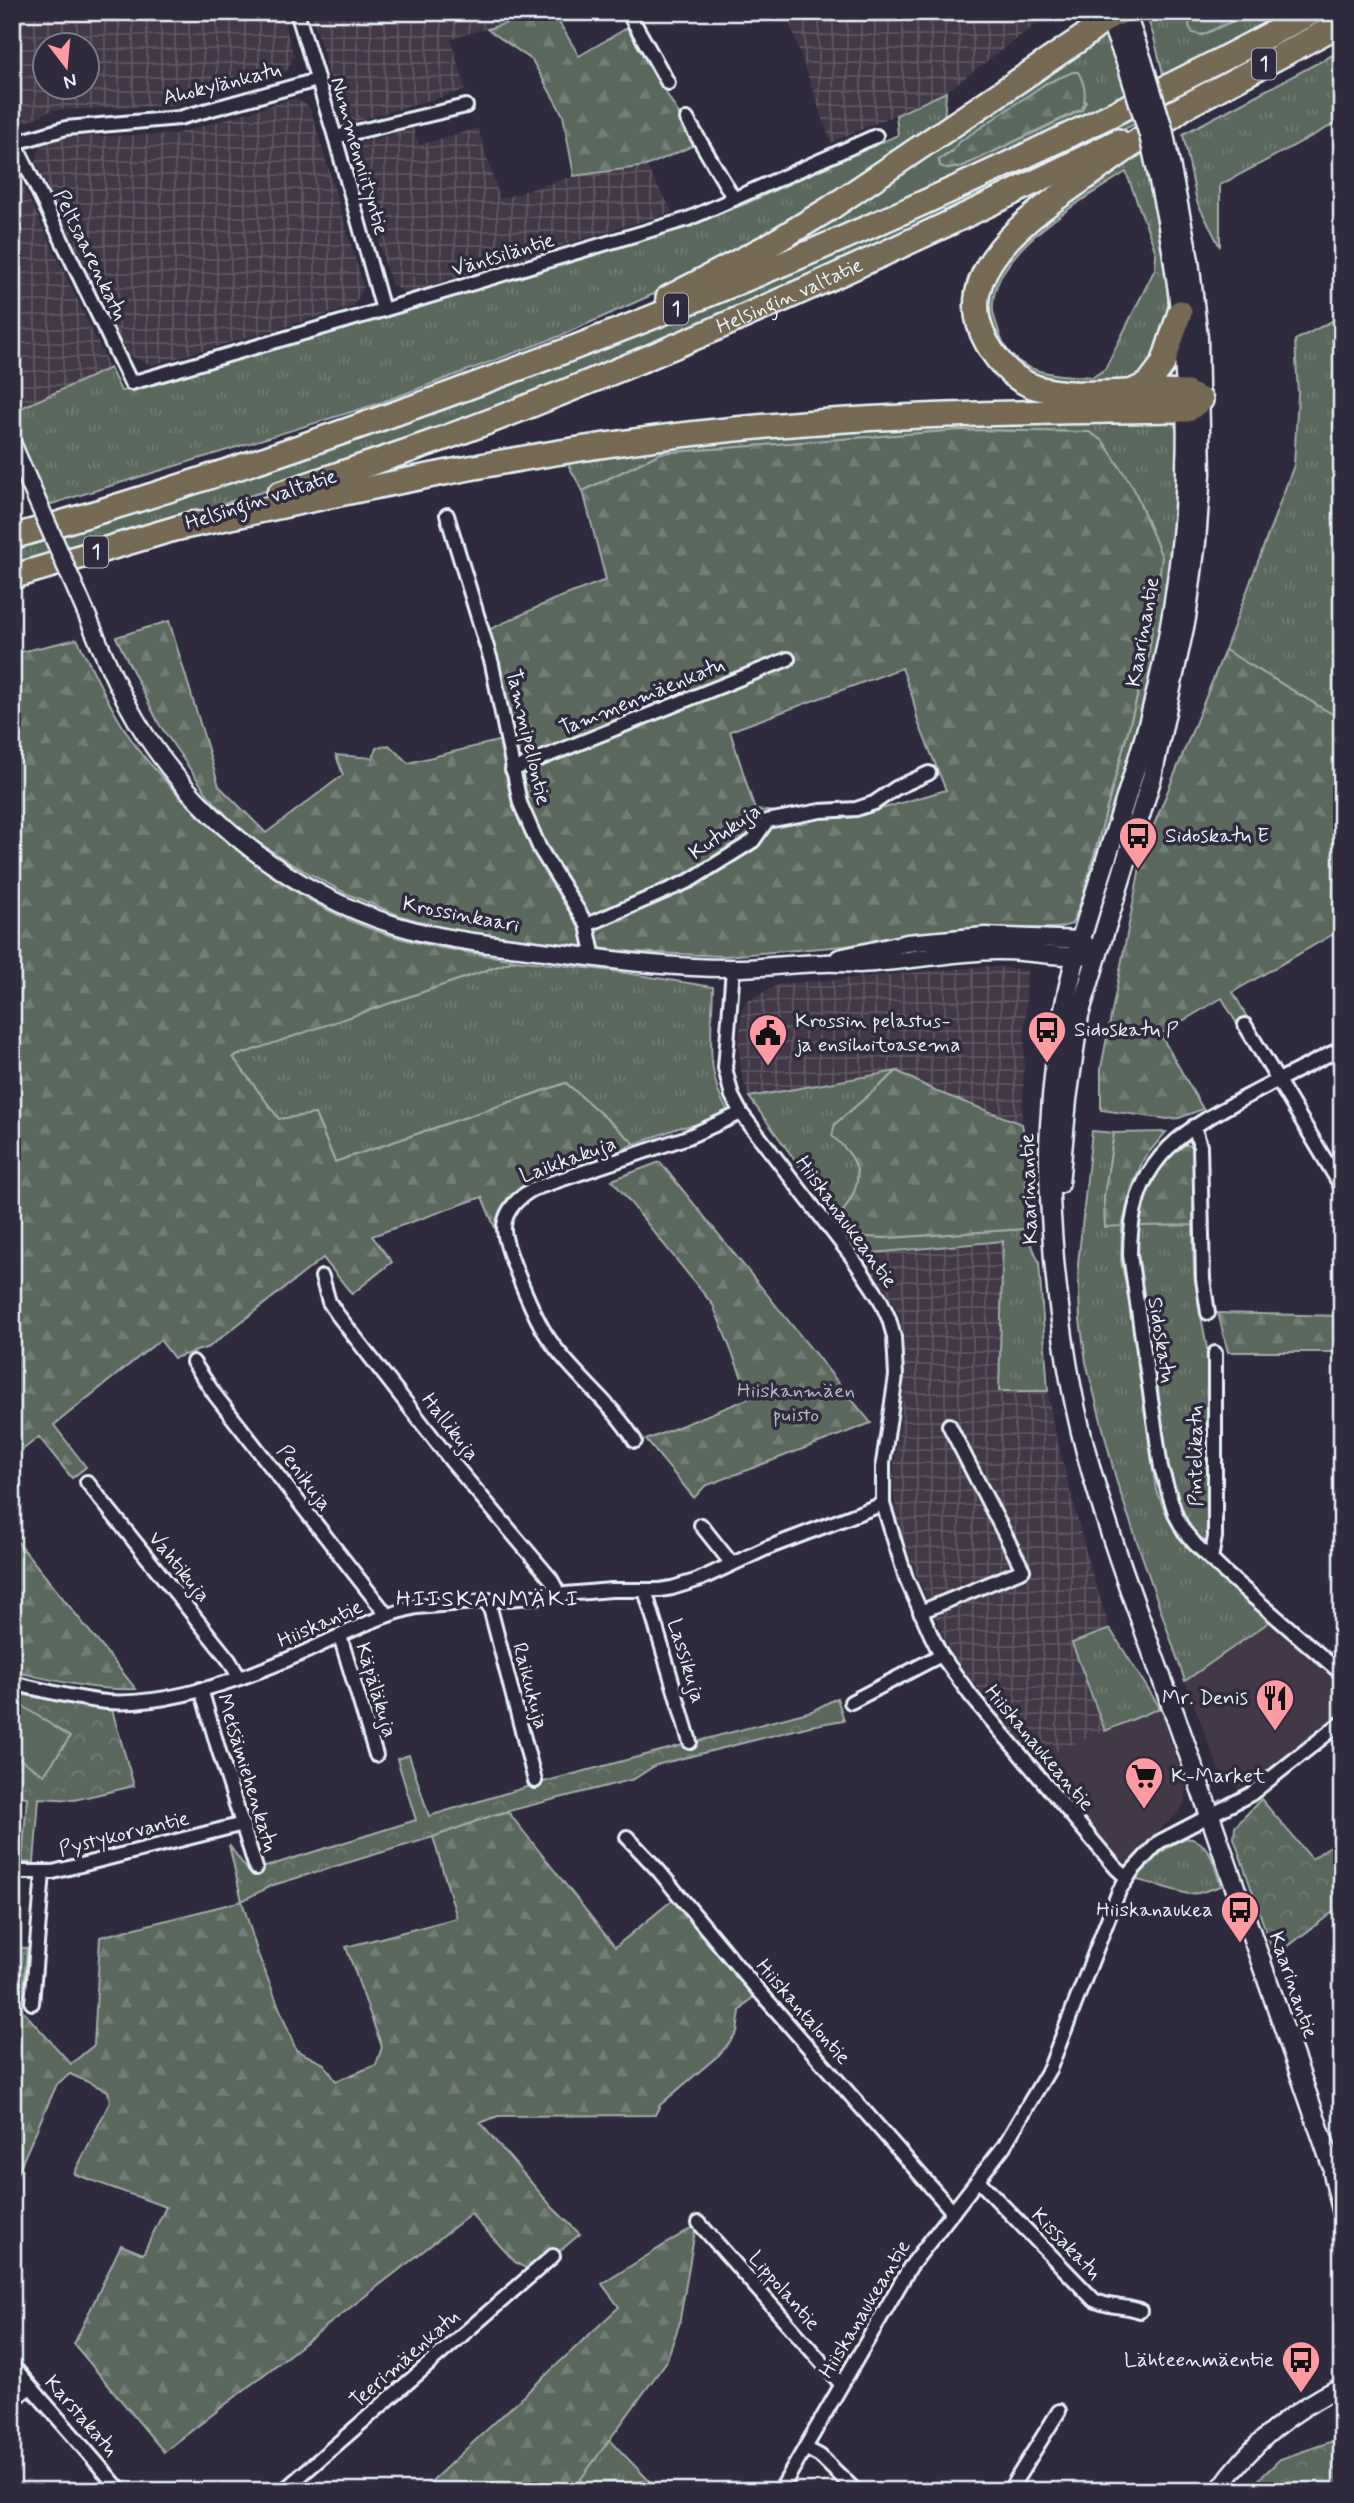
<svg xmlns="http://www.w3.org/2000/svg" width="1354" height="2503" viewBox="0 0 1354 2503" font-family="Mynerve,sans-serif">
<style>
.built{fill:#433947}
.industrial{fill:url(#industrial-grid);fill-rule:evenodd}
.grass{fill:url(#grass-tufts);stroke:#a1acaa;stroke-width:2;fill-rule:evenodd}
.forest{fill:url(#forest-firs);stroke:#a1acaa;stroke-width:2;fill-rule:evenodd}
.park{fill:url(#park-crowns);stroke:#a1acaa;stroke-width:2}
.garden{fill:#5a675d;stroke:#a1acaa;stroke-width:2}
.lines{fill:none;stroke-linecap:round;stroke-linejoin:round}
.minor-casing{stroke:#e8f1f8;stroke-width:18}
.tertiary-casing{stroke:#e8f1f8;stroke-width:21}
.secondary-casing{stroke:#e8f1f8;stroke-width:23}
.motorway-casing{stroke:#e8f1f8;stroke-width:28}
.minor{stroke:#2f2a3d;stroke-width:12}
.tertiary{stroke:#2f2a3d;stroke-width:16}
.secondary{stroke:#2f2a3d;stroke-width:18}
.motorway{stroke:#766a54;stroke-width:23}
.tertiary-bridge-casing{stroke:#e8f1f8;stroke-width:21;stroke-linecap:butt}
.secondary-bridge-casing{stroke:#e8f1f8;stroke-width:23;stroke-linecap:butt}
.tertiary-bridge{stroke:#2f2a3d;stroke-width:16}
.secondary-bridge{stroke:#2f2a3d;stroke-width:18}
.labels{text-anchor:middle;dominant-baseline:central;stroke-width:7;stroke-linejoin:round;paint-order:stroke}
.shield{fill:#2f2a3d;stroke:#b0b5c0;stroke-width:2}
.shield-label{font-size:19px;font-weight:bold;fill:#e8f1f8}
.street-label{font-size:21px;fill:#e8f1f8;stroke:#2f2a3d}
.poi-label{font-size:21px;fill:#e8f1f8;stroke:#2f2a3d;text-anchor:start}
.park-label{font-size:21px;fill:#afbaba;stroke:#2f2a3d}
.neighbourhood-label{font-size:23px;letter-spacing:2px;fill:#e8f1f8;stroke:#2f2a3d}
</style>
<defs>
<pattern id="industrial-grid" width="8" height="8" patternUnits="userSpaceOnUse" patternTransform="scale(1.75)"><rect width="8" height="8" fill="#433947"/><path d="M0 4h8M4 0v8" fill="none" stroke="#5e5662"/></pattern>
<pattern id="grass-tufts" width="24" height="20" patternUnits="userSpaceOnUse" patternTransform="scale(1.75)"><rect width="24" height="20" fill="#5a675d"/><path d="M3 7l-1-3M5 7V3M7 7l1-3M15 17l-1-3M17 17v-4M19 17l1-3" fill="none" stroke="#727d75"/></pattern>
<pattern id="forest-firs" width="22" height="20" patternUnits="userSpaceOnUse" patternTransform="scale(1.75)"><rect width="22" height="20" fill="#5a675d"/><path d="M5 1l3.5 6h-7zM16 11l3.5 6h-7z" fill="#727d75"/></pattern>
<pattern id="park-crowns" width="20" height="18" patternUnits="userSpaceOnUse" patternTransform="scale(1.75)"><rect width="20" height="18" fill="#5a675d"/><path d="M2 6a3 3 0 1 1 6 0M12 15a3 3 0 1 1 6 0" fill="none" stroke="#727d75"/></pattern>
</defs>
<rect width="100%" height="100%" fill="#2f2a3d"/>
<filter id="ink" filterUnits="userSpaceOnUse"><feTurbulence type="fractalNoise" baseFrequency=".0143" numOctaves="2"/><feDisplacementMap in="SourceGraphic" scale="14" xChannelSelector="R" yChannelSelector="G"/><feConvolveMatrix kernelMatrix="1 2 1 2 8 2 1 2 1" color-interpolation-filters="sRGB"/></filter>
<g filter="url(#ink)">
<g class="built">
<path d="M1272,1620l70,58v38l-103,73 -18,-13 -36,-95z"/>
<path d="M1160,1708l26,78v15l-9,14 -21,18 -23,29 -11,-1 -7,-5 -14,-20 -69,-75z"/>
</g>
<g class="industrial">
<path d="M12,12h266l4,3 12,41 -8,16 -115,34 -118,4 -41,18zM46,46h42v42h-42z"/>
<path d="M311,12h232l-92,27 15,51 -112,32 -13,-7z"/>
<path d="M786,12h89l31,12 5,-12h141l-106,80 -115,51z"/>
<path d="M294,98l16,9 54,181 -11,19 -201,58 -24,-10 -93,-193 6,-17 18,-8 117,-3z"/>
<path d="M413,128l6,17 59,-17 22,71 74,-23 72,-10 27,46 -268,81 -14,-9 -38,-127 8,-14z"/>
<path d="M12,170l4,1 94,197 -84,38 -14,-27z"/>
<path d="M990,966l37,4 -5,154 -87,-33 -38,-20 -148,26 -7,-21 -4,-34 5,-35 4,-6 33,-17z"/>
<path d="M1003,1241l-4,150h49l5,33 36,140 21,65 -38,14 33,88 -73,30 -81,-109 -35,-78 -19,-55 -5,-40 12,-86v-59l-5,-19 -9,-19 -28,-42z"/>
</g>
<g class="grass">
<path d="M1145,12h50l-5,5 12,18 50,-23h36l-124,66 -11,-44z"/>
<path d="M1105,32l22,64 -182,87 -214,92zM1045,84l41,17 -4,9 -119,56 -24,-6z"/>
<path d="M1342,50v70l-122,65v62l-23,-45 -14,-68z"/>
<path d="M946,92l-2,31 -201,131 -183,82 -183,68 -329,101 -36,-76v-17l98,-44 11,23 15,-2 534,-157 75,-28 153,-69 -2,-20z"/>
<path d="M1133,117l2,7 -310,148 -282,120 -258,93 -273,83v-22l935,-344z"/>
<path d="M1143,152l13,40 12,106 -1,26 -15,45 -35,18 -78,-7 -42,-28 -12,-52 18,-43 71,-65zM1126,172l27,72 3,10 -1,15 -50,100 -12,8c-37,-2 -82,-1 -94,-45 -2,-7 -5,-14 -6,-21 -5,-59 91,-112 133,-139z"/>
<path d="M1342,316v404l-117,-70 69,-185 4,-71 -3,-54z"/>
<path d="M1164,419l9,4 4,6 2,20 -7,114 -15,95 -67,239 -7,-1 66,-242 -60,-222 -128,-2 -300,23 -78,38 -17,-30 276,-34z"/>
<path d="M516,960l97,11 100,16c-1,43 -9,88 16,126l-14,8 -37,7 -43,16 -69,-61 -231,79 -20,-48 -36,5 -47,-62z"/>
<path d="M897,1071l-62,53 -2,12c34,29 30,48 5,83l-89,-122z"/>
<path d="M1092,1131l22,2 -10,64 1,29h17l-1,35 9,44 26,185 14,32 17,24 85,74 -87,61 -68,-198 -31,-121 -6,-42 -2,-56z"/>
<path d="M1193,1225l1,50 13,74 2,35 -2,158c-16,-8 -24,-27 -31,-43 -12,-29 -13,-65 -17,-96 -9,-59 -20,-118 -23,-177z"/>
<path d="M1025,1229l14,33 9,129h-49l4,-150 -141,13 -12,-18 36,2z"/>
<path d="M1110,1629l50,79 -55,23 -33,-88z"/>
<path d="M1186,1838c25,2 28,27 35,48l-22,7 -11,1 -50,-14v-4c14,-16 27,-30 48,-38z"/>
<path d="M608,2438l51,53h-87z"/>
</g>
<g class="forest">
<path d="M543,12h10l26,44 48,-28 70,116 -51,22 -72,10 -11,-61 -31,-55 -45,-31z"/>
<path d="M1195,12h57l-50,23 -9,-2 -4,-7 1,-9z"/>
<path d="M1073,72h5c7,12 9,25 4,37l-119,57 -14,3 -9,-3 -1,-6 13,-8 6,-9 87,-59z"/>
<path d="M961,430l128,2 14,9 31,48 28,68 -13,96 -66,243 -11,28 -14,4h-95l-118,18 -120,10 -92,-4 -182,-22 -50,-14 -56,-23 -52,-28 -52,-34 -33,-36 -49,-71 -43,-87 53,-16 50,165 47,47 77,-58 -7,-20 37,3 3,-10 13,-3 19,18 98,-24 -24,-106 71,-33 53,-20 -23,-89 78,-38zM902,668l11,31 5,23 28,68 -96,28 -95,-8 -25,-79z"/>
<path d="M77,639c20,38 38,81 65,115 57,70 139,141 224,173 49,19 99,25 150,33l-283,97 46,62 36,-5 20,48 231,-79 69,61 -43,19 -59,19 -18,10 -9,9 -11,27 -13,-31 -110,39 20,26 -40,32 -29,-36 -114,89 -35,11 -14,-18 -106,85 32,42 -14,11 -33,-41 -27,21v-804z"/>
<path d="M1225,650l117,70v209l-109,63 15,27 -11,5 -15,-26 -62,36 43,75 -24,9 -12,1 -66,-9v-42l42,-216z"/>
<path d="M897,1071l38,20 87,33 5,27 -2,78 -139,9 -36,-2 -12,-17c25,-35 29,-54 -6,-83l3,-12z"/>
<path d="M1166,1132l-22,26 -12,29 -10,39 -17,1 -1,-30 10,-64z"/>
<path d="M1184,1144l10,3 -1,78 -57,1c7,-32 18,-65 48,-82z"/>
<path d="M660,1162l211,261 -166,63 -11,12 -48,-58 104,-42 -37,-93 -101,-125z"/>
<path d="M1218,1313l124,3v36h-114z"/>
<path d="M12,1535l124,154c-42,2 -83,-9 -124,-18z"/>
<path d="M509,1813l106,134 60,-49 79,98 -14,15 -3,21 -16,21 -61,52 -5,10 -157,1 -18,7 73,85 27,26 -46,39 -19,-11 -44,-48 -307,238 -90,-108 47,-99 22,9 23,-47 -92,-33 36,-72 -2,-11 -38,-17 -13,10 -45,101v-238l15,1 -5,62 49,54 23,-19 6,-108 142,-36 16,53 38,96 28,14 12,17 40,-16 6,-18 -36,-100 111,-29 -24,-81 60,-22z"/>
<path d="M696,2225l-17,100 -13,37 -94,129h-151l198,-184 -17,-23z"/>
</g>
<g class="park">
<path d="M12,1693l100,17 22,76 -60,14 -35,-2 -5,65 -12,-1 5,-65 -15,-2z"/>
<path d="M837,1698l7,22 -34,6 -154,39 -22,14 -141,36 -60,22 -163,49 -28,15 -13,-56 20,27 167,-52 -19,-61 12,-4 20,61 118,-35 265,-70z"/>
<path d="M1261,1799l51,60 30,-22v68l-55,42 -14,5 -39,-114 1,-11z"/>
<path d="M1342,2438v53h-95l33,-32z"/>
</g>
<path class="garden" d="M12,1699l58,38 -26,38 -32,-21z"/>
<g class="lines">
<g class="minor-casing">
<g id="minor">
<path d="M297,12l38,125 48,173"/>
<path d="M628,12l40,71"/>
<path d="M687,119l47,80"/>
<path d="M335,137l131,-31"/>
<path d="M15,143l116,240 252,-73 305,-91 188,-83"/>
<path d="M12,144l54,-16 113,-10 138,-38"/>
<path d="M447,515l45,149 28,139 20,46 47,76 7,33"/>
<path d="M512,770l276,-111"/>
<path d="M587,925l102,-44 64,-40 14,-20 53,-10 36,-2 18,-6 22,-15 33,-15"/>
<path d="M733,969l-8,99 7,28 9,17 111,144 28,42 9,20 5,18 2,39 -13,87v41l23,74 25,57 10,20 30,41 145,172 11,10 -8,13 -69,177 -46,78 -94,121 -130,224"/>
<path d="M1245,1025l97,163"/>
<path d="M1342,1048c-32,16 -64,32 -96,49 -73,38 -116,68 -116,158l31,213 15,48 8,15 11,13 28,27 119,103"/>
<path d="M1194,1126l6,20 3,133 5,34"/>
<path d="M322,1277l7,25 8,12 115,148 99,117 8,15"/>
<path d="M193,1362l22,33 172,220"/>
<path d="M635,1441c-23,-38 -61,-65 -86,-102 -12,-16 -47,-95 -45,-113 2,-17 15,-29 29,-37l155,-52 53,-24"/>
<path d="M87,1482l142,178 10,17"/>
<path d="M701,1525l31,39"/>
<path d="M1211,1559l4,-22v-184"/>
<path d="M645,1590l45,152"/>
<path d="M488,1600l47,181"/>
<path d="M920,1612l103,-42 -74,-145"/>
<path d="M340,1636l36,119"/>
<path d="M12,1683c31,7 63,16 95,19 60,4 136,-23 191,-47 39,-17 77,-39 119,-48l194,-17h49l12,-2 26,-8 69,-32 116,-44"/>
<path d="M201,1689l17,59 38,120"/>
<path d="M851,1702l90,-47"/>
<path d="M627,1837l31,33 80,97 215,245"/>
<path d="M12,1872h41l190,-48"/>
<path d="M1123,1885l9,-14 27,-29 92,-48 91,-72"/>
<path d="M32,2003l11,-130"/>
<path d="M978,2180l116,120c15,8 30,5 46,11"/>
<path d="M699,2223l142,161"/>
<path d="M12,2365l109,126"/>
<path d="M12,2401l18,-14"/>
<path d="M805,2448l15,8 36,35"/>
<path d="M283,2491l270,-235"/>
<path d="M1009,2491l50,-80"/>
</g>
</g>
<g class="tertiary-casing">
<g id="tertiary">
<path d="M12,443l24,55"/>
<path d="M77,592c23,52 43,108 76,154 62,89 158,158 263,185 44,11 90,15 135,21 60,8 118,16 178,16 32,1 63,-5 95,-5 12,-1 24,1 36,1 45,-2 91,-12 136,-13 34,-1 67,9 101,3"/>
<path d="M839,958l68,-15 78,-7 96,4 7,6"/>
<path d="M1218,2491c35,-49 70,-78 124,-105"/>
</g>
</g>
<g class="secondary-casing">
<g id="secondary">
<path d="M1107,12l21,55"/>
<path d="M1125,12l17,48"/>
<path d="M1158,176c40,179 39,364 -8,541 -21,80 -51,157 -73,236 -15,55 -24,115 -27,173 -3,45 1,89 4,133 6,66 15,129 32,193 26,96 63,189 96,283 50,143 99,285 149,428l11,21"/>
<path d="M1059,1184l8,-84 12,-85 73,-238 34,-159 10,-76 5,-68 -3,-136 -9,-78 -18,-91"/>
<path d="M1333,2173l9,37"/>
</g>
</g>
<g class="motorway-casing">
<g id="motorway">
<path d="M1173,113l169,-90"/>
<path d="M668,298l100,-52 61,-37 254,-172 26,-20 12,-5"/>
<path d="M1131,392l17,-8 15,-20 17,-52"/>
<path id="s1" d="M279,494c81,-27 162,-53 240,-84 204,-80 403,-171 599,-269"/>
<path d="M179,528c175,-37 350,-77 529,-96 159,-18 320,-20 480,-22l13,-10 -14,-7c-20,-1 -40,-2 -59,-1 -30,1 -61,4 -90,-4 -24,-7 -39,-24 -51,-45 -43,-76 57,-136 108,-172 30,-21 61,-43 91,-65"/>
<path d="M12,537c150,-42 297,-92 443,-145 295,-107 581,-232 857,-380"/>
<path d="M12,577l182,-54"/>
</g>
</g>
<use href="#minor" class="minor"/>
<use href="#tertiary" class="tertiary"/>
<use href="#secondary" class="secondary"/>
<use href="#motorway" class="motorway"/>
<g class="tertiary-bridge-casing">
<path id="tertiary-bridge" d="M36,498l41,94"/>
</g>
<g class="secondary-bridge-casing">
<g id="secondary-bridge">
<path d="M1142,60l21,69 8,40"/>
<path d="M1128,67l21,68 9,41"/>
</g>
</g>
<use href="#tertiary-bridge" class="tertiary-bridge"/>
<use href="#secondary-bridge" class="secondary-bridge"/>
</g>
</g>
<defs>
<g id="bus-pin" transform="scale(2.0125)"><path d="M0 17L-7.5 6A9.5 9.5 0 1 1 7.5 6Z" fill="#ff9aa2" stroke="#2f2a3d"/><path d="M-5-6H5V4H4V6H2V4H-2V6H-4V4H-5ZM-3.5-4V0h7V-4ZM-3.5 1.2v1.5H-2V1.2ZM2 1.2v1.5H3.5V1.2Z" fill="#111"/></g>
<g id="civic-pin" transform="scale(2.0125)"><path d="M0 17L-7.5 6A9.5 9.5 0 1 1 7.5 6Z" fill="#ff9aa2" stroke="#2f2a3d"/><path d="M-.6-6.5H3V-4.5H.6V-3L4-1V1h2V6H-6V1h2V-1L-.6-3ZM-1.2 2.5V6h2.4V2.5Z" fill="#111"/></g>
<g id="restaurant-pin" transform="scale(2.0125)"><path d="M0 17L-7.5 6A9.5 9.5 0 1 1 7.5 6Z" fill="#ff9aa2" stroke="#2f2a3d"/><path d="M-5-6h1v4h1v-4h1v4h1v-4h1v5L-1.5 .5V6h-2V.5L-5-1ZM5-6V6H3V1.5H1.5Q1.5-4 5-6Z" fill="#111"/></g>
<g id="supermarket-pin" transform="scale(2.0125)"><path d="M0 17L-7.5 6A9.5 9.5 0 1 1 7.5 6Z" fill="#ff9aa2" stroke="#2f2a3d"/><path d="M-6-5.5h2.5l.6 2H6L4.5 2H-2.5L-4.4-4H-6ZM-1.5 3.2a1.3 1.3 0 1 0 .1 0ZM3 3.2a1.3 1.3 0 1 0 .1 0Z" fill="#111"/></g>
</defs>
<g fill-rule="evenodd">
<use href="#bus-pin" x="1138" y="836"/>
<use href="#bus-pin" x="1047" y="1030"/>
<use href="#civic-pin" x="768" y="1033"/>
<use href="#restaurant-pin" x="1275" y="1698"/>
<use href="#supermarket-pin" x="1144" y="1776"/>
<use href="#bus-pin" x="1240" y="1910"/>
<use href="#bus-pin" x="1301" y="2360"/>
</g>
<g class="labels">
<g class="shield">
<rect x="1252" y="48.5" width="24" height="31" rx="5"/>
<rect x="664" y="293.5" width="24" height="31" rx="5"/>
<rect x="84" y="536.5" width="24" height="31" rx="5"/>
</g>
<g class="shield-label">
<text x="1264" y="64">1</text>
<text x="676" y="309">1</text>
<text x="96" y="552">1</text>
</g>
<g class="street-label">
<text transform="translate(222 84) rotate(-14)">Ahokylänkatu</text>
<text transform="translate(359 156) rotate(74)">Nummenniityntie</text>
<text transform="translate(90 255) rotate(64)">Peltsaarenkatu</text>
<text transform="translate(503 255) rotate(-17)">Väntsiläntie</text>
<text stroke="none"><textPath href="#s1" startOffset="548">Helsingin valtatie</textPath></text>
<text transform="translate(261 500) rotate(-18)">Helsingin valtatie</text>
<text transform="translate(1143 632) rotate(-80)">Kaarinantie</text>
<text transform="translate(642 697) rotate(-22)">Tammenmäenkatu</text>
<text transform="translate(528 737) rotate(77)">Tammipellontie</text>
<text transform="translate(725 832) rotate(-35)">Kutukuja</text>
<text transform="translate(461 915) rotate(11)">Krossinkaari</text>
<text transform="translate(568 1160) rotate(-20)">Laikkakuja</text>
<text transform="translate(1029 1189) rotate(-92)">Kaarinantie</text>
<text transform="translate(846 1222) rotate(54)">Hiiskanaukeantie</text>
<text transform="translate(1161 1340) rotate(81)">Sidoskatu</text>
<text transform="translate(450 1427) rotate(52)">Hallikuja</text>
<text transform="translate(1196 1456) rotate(-90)">Pintelikatu</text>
<text transform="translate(304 1478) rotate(53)">Penikuja</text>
<text transform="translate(179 1567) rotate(51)">Vahtikuja</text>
<text transform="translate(320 1624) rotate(-24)">Hiiskantie</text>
<text transform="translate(686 1661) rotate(73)">Lassikuja</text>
<text transform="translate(530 1686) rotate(75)">Raikukuja</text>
<text transform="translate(376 1690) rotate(73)">Käpäläkuja</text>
<text transform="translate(1039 1748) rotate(50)">Hiiskanaukeantie</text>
<text transform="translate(247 1773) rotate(73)">Metsämiehenkatu</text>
<text transform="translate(124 1834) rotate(-14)">Pystykorvantie</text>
<text transform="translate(1293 1985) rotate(71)">Kaarinantie</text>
<text transform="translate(803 2012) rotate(49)">Hiiskantalontie</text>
<text transform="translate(1066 2244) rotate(46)">Kissakatu</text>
<text transform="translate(784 2291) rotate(49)">Lippolantie</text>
<text transform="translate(865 2309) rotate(-59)">Hiiskanaukeantie</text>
<text transform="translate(405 2359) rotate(-41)">Teerimäenkatu</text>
<text transform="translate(81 2416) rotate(49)">Karstakatu</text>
</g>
<g class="poi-label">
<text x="1165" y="836">Sidoskatu E</text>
<text x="795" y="1021">Krossin pelastus-<tspan x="795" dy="24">ja ensihoitoasema</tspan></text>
<text x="1074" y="1030">Sidoskatu P</text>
<text x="1248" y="1698" text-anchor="end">Mr. Denis</text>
<text x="1171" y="1776">K-Market</text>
<text x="1213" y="1910" text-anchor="end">Hiiskanaukea</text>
<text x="1274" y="2360" text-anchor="end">Lähteenmäentie</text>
</g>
<g class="park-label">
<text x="796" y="1391">Hiiskanmäen<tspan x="796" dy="24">puisto</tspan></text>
</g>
<g class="neighbourhood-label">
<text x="488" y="1600">HIISKANMÄKI</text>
</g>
</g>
<rect width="1354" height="2503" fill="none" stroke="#2f2a3d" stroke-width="42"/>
<rect x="21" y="21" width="1312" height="2461" fill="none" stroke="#e8f1f8" stroke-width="2.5" filter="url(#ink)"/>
<g transform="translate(66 66) rotate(164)"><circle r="33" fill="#2f2a3d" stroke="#797a88" stroke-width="2"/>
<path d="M0-5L12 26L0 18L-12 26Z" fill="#ff9aa2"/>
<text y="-10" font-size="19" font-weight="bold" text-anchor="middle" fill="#e8f1f8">N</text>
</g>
</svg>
